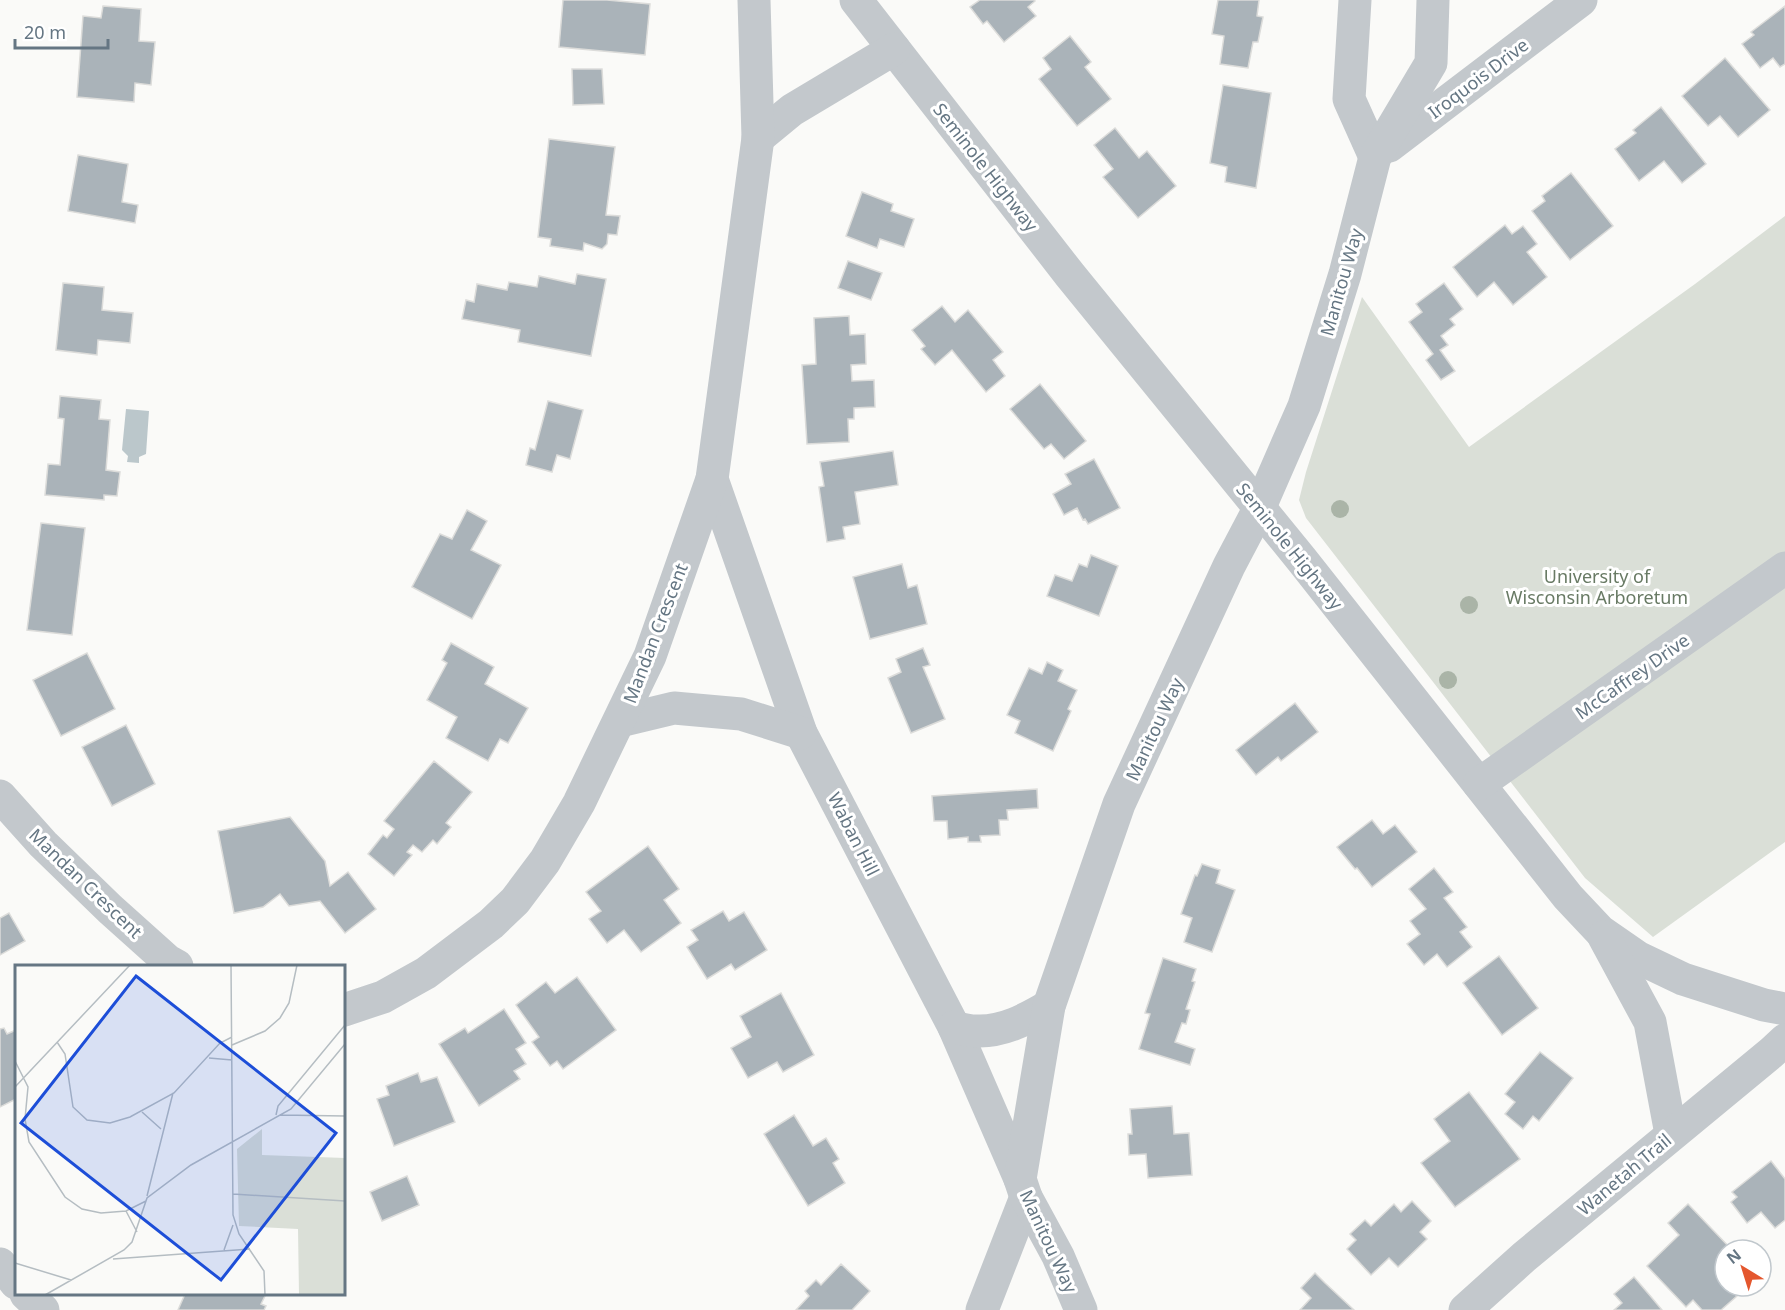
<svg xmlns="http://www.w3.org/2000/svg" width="1785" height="1310" viewBox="0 0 1785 1310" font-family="'Noto Sans',sans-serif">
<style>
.green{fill:#dadfd7}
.water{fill:#bbc7cb}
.building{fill:#aab3b9;stroke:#dcdcda;stroke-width:1.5}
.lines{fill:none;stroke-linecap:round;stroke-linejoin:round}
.minor{stroke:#c3c8cc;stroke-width:33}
.tree{fill:#aab4a7}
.labels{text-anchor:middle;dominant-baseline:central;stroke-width:6;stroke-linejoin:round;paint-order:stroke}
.street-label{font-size:18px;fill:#657683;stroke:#fff}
.park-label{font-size:18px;fill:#687a64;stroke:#fff}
.inset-road{fill:none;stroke:#b5bdc2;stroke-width:1.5}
.view{fill:#1d4ed8;fill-opacity:0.15;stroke:#1d4ed8;stroke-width:3}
.inset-edge{fill:none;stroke:#657683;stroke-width:3}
</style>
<rect width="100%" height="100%" fill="#fafaf8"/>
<path class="green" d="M1785,216v626l-132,95 -68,-59 -279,-360 -7,-18 7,-28 56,-175 107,150 226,-163z"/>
<path class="water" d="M126,409l23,2 -3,43 -7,3v6l-12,-1 1,-6 -6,-6z"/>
<g class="building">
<path d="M563,0h44l43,4 -5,51 -86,-8z"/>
<path d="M980,0h54l1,1 -7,6 8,9 -32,26 -17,-21 -4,3 -13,-17z"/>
<path d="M1218,0h41l-2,16 6,1 -5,25h-5l-5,26 -28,-4 4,-28 -12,-2z"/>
<path d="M103,6l38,3 -2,32 16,1 -4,43 -16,-2 -1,19 -57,-5 6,-81 18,2z"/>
<path d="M1785,6v58l-5,3 -7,-9 -13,10 -18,-24 12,-9 -3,-3z"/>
<path d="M1070,36l21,26 -6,5 26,32 -34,27 -38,-47 12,-10 -8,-11z"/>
<path d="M1725,58l45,52 -32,27 -18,-21 -12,10 -26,-30z"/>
<path d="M572,69h30l2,35 -31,1z"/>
<path d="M1223,85l48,8 -15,95 -31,-6 2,-15 -17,-4z"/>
<path d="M1661,107l45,57 -24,19 -18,-22 -25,20 -24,-32 21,-16 -3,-3z"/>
<path d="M1115,128l24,30 8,-7 29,35 -38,32 -35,-41 10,-8 -19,-24z"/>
<path d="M549,139l66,8 -9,68 14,1 -3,19 -9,-1 -1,10 -5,5 -18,-6 -1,8 -33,-5 1,-7 -13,-2z"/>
<path d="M78,155l50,9 -6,38 16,3 -3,18 -67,-12z"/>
<path d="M1571,173l42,53 -43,34 -38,-49 13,-10 -3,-5z"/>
<path d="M862,192l31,12 -2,7 23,8 -10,28 -24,-8 -3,9 -31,-12z"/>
<path d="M1505,225l7,9 11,-8 14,18 -10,8 20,25 -34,28 -19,-23 -17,15 -24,-30z"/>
<path d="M848,261l34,12 -11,27 -33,-12z"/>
<path d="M577,274l29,5 -15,77 -73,-14 2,-12 -58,-11 4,-19 8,2 3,-18 30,6 2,-8 28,5 2,-11 36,8z"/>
<path d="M63,283l41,4 -2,23 31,3 -3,30 -32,-3 -1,15 -41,-5z"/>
<path d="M1444,283l19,26 -13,10 5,6 -14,11 7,9 -8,5 15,21 -14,9 -15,-20 7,-6 -24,-32 13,-10 -6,-8z"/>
<path d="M942,306l13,16 13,-12 35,42 -10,8 12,16 -19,16 -34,-42 -17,15 -14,-16 4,-3 -13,-16z"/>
<path d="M849,316l1,19 15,-1 1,30 -15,1 1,16 22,-1 1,27 -21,1v11h-6l1,23 -42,2 -5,-79 14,-1 -2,-46z"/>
<path d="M1040,384l46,57 -22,18 -13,-15 -7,5 -34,-40z"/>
<path d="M60,396l41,4 -2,19 11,1 -4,50 14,2 -3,24 -13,-1v5l-59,-5 3,-31 12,1 4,-46 -6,-1z"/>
<path d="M548,401l35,9 -13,49 -13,-4 -5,17 -26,-7 4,-17 5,2z"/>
<path d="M893,451l5,34 -43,7 5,32 -17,3 2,12 -18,3 -8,-55 5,-1 -4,-24z"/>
<path d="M1094,459l26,49 -32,16 -3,-5 -2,1 -6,-12 -13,7 -11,-21 18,-10 -6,-10z"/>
<path d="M467,510l20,11 -16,29 30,15 -29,54 -60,-32 28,-53 12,5z"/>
<path d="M41,523l44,5 -13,107 -45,-5z"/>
<path d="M1091,555l27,11 -19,50 -52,-20 8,-21 17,6 7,-17 8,3z"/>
<path d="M902,564l6,24 9,-3 10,39 -57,15 -17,-62z"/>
<path d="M451,643l43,24 -9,17 43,24 -20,35 -8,-4 -12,22 -42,-23 11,-21 -30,-17 20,-37 -5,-3z"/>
<path d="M923,648l7,17 -7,2 22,52 -34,14 -23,-55 13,-6 -5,-13z"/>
<path d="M87,653l28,56 -54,27 -28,-56z"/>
<path d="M1047,662l16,8 -5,11 19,9 -9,19 3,2 -18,40 -38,-18 5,-12 -13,-6 22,-47 13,6z"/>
<path d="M1295,703l23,29 -37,29 -3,-4 -22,18 -20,-25z"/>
<path d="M126,725l29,59 -43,22 -30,-59z"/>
<path d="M434,761l38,31 -26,31 5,4 -14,17 -4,-4 -11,12 -9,-7 -6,7 5,3 -18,21 -26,-22 15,-19 4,3 7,-9 -10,-8z"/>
<path d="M1037,789l1,19 -31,2 1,10h-9l1,15 -20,1 1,6h-13v-5l-20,2 -1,-18h-13l-2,-25z"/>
<path d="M290,817l35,44 5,25 18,-14 28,37 -31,24 -25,-32 -31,5 -9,-12 -17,13 -29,6 -16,-82z"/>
<path d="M1372,820l11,14 12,-9 22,27 -45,35 -15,-19 -2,1 -18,-22z"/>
<path d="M648,846l31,43 -15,11 17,23 -40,29 -17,-22 -17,13 -18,-24 12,-8 -15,-19z"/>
<path d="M1202,864l18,6 -4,13 19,7 -23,62 -28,-10 8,-24 -11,-4 14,-39 2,1z"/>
<path d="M1434,868l19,24 -9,6 23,29 -7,5 12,15 -25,20 -10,-13 -13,11 -17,-21 13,-10 -10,-13 16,-12 -17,-20z"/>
<path d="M723,911l6,10 15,-9 23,38 -32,20 -4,-6 -24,15 -20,-32 11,-7 -7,-10z"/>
<path d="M9,913l16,28 -25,14v-37z"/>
<path d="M1499,956l39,52 -36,27 -39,-52z"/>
<path d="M1163,958l33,11 -4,12 3,1 -9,27 4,1 -4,14 -4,-1 -7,19 20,7 -5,16 -51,-16 11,-35 -5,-1z"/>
<path d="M577,977l39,53 -53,39 -6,-8 -7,5 -18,-24 7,-5 -23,-32 30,-23 9,11z"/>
<path d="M781,993l33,62 -31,17 -6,-10 -29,16 -17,-30 20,-11 -11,-21z"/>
<path d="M504,1009l22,34 -10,6 10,15 -12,7 6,8 -41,27 -40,-62 26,-16 3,5z"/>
<path d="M4,1028l3,6 9,-4v69l-16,8v-78z"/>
<path d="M1540,1052l33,26 -34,43 -6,-5 -10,13 -18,-15 10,-12 -10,-8z"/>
<path d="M418,1073l3,9 16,-5 18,45 -61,24 -17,-47 12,-4 -3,-9z"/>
<path d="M1469,1092l51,67 -65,48 -34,-44 29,-22 -16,-22z"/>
<path d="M1172,1106l2,28 15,-1 3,42 -44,3 -2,-24 -17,1 -1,-21h4l-2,-25z"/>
<path d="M794,1115l19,31 13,-8 13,21 -6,4 12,20 -37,23 -44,-72z"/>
<path d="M1771,1161l14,18v41l-10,8 -14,-16 -14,11 -16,-21 6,-5 -5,-5z"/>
<path d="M407,1176l12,29 -37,16 -12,-29z"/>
<path d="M1412,1201l19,20 -11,11 7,7 -29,28 -9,-9 -18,17 -24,-26 9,-9 -6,-6 15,-14 6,6 23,-22 7,8z"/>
<path d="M1688,1204l44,46h-7v20l-7,6 7,7v3h2l10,10 -16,14h-19l-9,-10 -7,7 -39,-41 32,-31 -11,-12z"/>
<path d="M841,1264l29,27 -18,19h-56l13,-14 -4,-5 11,-11 5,5z"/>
<path d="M1315,1273l10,10 29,27h-54l11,-12 -10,-10z"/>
<path d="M1634,1277l18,21 10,12h-48l8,-7 -8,-9z"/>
<path d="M185,1294h81l-5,10 5,2 -2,4h-86z"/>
</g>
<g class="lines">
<g class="minor">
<path d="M856,0l214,275 232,285 266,337 32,34 39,27 44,21 81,26 21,4"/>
<path d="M1355,0l-6,99 26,58"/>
<path d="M758,138l34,-28 102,-61"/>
<path d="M1389,146l192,-146"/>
<path d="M712,479l89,254 153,294 66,152"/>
<path d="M620,721l54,-13 67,6 60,19"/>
<path d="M1479,784l306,-216"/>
<path d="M0,796l43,48 67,65 58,52 9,5"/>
<path d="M1604,937l46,85 21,112"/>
<path d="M344,1010l39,-13 43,-24 65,-49 24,-23 30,-40 34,-58 71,-147 62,-177 46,-341 -4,-138"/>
<path d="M954,1027c7,2 16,4 23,4 26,1 50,-12 72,-25"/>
<path d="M0,1264l16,19"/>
<path d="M26,1294l17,16"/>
<path d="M982,1310l44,-113"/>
<path d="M1081,1310l-23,-54 -32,-59 -6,-18 29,-173 70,-202 110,-238 30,-57 45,-103 41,-132 30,-117 56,-94 2,-63"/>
<path d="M1465,1310l59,-53 247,-204 14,-13"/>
</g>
</g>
<g class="tree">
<circle cx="1340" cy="509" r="9"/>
<circle cx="1469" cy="605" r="9"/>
<circle cx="1448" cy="680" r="9"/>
</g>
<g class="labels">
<g class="street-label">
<text transform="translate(1478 78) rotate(-37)">Iroquois Drive</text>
<text transform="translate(986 167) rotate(52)">Seminole Highway</text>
<text transform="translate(1341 282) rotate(-74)">Manitou Way</text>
<text transform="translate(1290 546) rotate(51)">Seminole Highway</text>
<text transform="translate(655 633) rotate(-69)">Mandan Crescent</text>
<text transform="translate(1632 676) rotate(-35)">McCaffrey Drive</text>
<text transform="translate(1154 729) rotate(-65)">Manitou Way</text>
<text transform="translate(854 834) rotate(63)">Waban Hill</text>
<text transform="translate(86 883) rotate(44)">Mandan Crescent</text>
<text transform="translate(1624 1174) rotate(-40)">Wanetah Trail</text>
<text transform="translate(1049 1241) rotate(65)">Manitou Way</text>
</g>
<g class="park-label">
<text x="1597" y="576">University of<tspan x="1597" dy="21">Wisconsin Arboretum</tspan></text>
</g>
</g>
<g transform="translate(15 965)">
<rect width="330" height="330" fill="#fafaf8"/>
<path d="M247,164v26l83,3v137h-46l-1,-66 -59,-3 -2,-77z" fill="#dadfd7"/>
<path class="inset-road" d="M216,0l2,250 6,19 25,37 1,24M42,77l8,12 8,53 14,13 23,3 20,-6 44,-24 46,-50 12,-6M217,80l33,-14 15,-13 9,-15 8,-38M194,93l23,2M0,96l13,26 -3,32 4,23 36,55 17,12 19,4 25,-2 20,-10M0,122l115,-122M127,147l19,17M261,150l2,-9 67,-81M265,150l65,1M218,229l112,7M132,231l26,-103M111,246l11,21M209,285l9,-25M98,294l137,-10M0,298l56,17M30,330l79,-45 8,-8 15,-44 44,-33 100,-56 54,-65"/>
<path class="view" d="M121,11l200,157 -115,147 -200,-157z"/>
<rect width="330" height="330" class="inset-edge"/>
</g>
<g transform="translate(1743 1268) rotate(322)"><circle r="28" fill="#ffffff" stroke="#c1c8cd" stroke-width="1.5"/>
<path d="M0-4.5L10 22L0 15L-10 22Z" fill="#e4572e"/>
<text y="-9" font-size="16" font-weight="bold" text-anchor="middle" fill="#657683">N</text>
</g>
<path d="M15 39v9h93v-9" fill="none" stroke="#657683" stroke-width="3"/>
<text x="24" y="39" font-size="18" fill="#657683" stroke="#ffffff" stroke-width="4.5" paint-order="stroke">20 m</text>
</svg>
